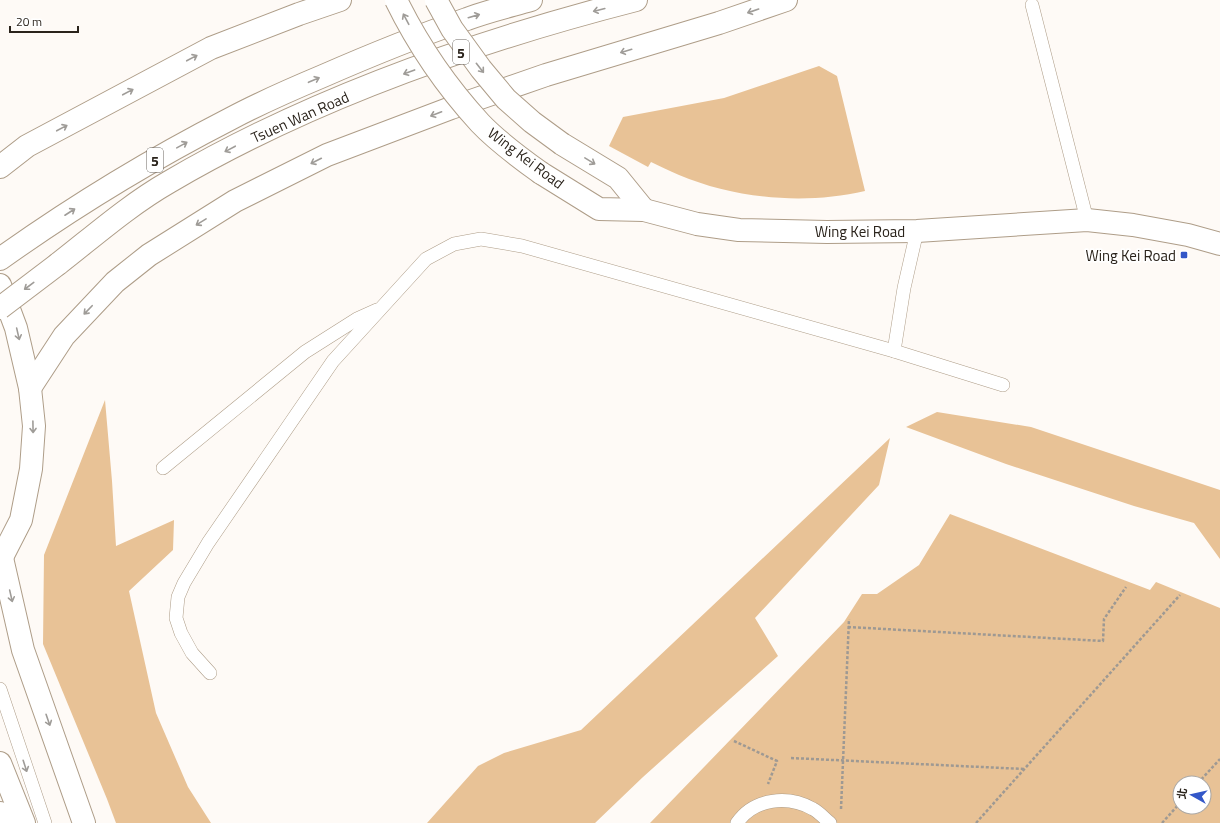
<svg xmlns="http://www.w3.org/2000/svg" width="1220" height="823" viewBox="0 0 1220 823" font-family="'Titillium Web','Noto Sans TC',sans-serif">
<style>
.green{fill:#e8c296;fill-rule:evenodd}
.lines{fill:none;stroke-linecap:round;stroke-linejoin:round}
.lane-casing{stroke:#ae9d88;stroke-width:14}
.secondary-casing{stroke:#ae9d88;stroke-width:24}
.primary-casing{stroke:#ae9d88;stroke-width:24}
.highway-casing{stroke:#ae9d88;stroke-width:24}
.path{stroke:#9e9993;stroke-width:2.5;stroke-dasharray:3 2;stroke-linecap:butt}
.lane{stroke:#fff;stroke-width:13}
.secondary{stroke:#fff;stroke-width:22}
.primary{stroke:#fff;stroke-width:22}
.highway{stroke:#fff;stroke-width:22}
.secondary-bridge-casing{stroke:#ae9d88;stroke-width:24;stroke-linecap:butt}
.highway-bridge-casing{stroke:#ae9d88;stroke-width:24;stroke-linecap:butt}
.secondary-bridge{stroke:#fff;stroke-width:22}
.highway-bridge{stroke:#fff;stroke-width:22}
.oneway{stroke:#9f9c98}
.poi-dot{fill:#3357c8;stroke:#fff;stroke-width:1.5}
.labels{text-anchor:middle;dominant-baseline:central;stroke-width:3.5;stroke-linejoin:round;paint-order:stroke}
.shield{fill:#fff;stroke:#6a655f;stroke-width:1}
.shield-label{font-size:14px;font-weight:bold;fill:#2a231b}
.street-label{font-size:15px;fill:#2a231b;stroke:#fff}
.poi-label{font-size:15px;fill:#2a231b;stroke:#fff;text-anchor:end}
</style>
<rect width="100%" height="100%" fill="#fefaf6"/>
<g class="green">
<path d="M819,66l18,10 28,115c-60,14 -129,8 -186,-16 -10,-4 -19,-9 -28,-13l-3,5 -39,-21 14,-29 101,-19z"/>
<path d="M105,400l7,81 4,65 58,-26 -1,30 -44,41 27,122 32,74 23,36h-95l-9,-24 -64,-155 1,-89z"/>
<path d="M937,412l94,15 189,63v69l-26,-36 -60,-17 -128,-42 -100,-37z"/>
<path d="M890,438l-11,47 -124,133 23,38 -135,121 -48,46h-168l51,-57 26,-13 77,-23z"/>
<path d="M950,514l200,76 6,-8 64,26v215h-570l194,-201 18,-28h15l42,-29zM1180,783h24v24h-24z"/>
</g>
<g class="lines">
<g class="lane-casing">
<g id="lane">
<path d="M1032,5l55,215"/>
<path d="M894,351l10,-63 13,-57"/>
<path d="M163,468l142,-116 52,-33 20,-9"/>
<path d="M210,673l-18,-20 -11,-20 -5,-15 2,-21 6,-14 24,-40 125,-182 93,-102 28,-15 27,-5 41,7 372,105 109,34"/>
<path d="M0,689l45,134"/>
<path d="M737,823c17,-25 51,-28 76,-14 6,3 11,9 17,14"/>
</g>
</g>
<g class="secondary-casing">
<g id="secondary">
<path d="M562,144l56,34 26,32"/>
<path d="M541,173l58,36 45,1 53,14 42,6 88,2 90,-1 170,-11 46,5 55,10 32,9"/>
</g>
</g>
<g class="primary-casing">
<g id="primary">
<path d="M0,285l16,43 14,60 4,38 -3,43 -10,51 -21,41"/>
<path d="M2,558l21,92 61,173"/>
<path d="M0,763l24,60"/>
<path d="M0,813l3,10"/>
</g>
</g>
<g class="highway-casing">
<g id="highway">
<path d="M0,167l27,-21 184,-98 88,-34 41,-14"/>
<path d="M0,259c73,-52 150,-99 230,-140 30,-16 62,-30 93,-43 48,-21 95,-40 144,-57 21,-8 43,-13 64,-19"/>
<path d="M58,264c36,-28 71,-59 111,-82 143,-84 307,-141 467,-182"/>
<path d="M30,388l34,-52 51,-54 34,-27 86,-54 92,-46 124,-47 95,-33 173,-52 67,-23"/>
</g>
</g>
<g class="path">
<path d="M848,627l255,14 1,-22 22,-32"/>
<path d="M734,741l43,20 -9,23"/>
<path d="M791,758l233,11"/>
<path d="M1198,783l22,-24"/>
<path d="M841,809l8,-190"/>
<path d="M976,823l204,-228"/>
<path d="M1162,823l18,-20"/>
</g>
<use href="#lane" class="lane"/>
<use href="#secondary" class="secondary"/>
<use href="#primary" class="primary"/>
<use href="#highway" class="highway"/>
<g class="secondary-bridge-casing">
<g id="secondary-bridge">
<path d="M396,0c22,45 50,86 84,123 18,19 40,35 61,50"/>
<path d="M436,0l16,29 29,40 25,30 26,23 30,22"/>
</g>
</g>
<g class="highway-bridge-casing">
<path id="highway-bridge" d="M0,308l58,-44"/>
</g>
<use href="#secondary-bridge" class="secondary-bridge"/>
<use href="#highway-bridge" class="highway-bridge"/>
</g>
<defs><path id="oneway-shaft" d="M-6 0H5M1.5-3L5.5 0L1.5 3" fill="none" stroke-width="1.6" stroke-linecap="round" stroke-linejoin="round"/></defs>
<g class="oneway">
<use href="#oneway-shaft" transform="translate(599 10) rotate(166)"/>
<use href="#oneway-shaft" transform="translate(753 11) rotate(161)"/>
<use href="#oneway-shaft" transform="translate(474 16) rotate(-16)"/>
<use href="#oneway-shaft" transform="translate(406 19) rotate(-118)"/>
<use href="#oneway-shaft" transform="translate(626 51) rotate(163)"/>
<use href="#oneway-shaft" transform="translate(192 58) rotate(-28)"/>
<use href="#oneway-shaft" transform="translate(480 68) rotate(52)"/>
<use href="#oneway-shaft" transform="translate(409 72) rotate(160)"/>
<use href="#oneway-shaft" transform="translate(314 80) rotate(-23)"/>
<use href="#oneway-shaft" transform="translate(128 92) rotate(-28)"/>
<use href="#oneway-shaft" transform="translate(436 114) rotate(159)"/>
<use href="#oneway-shaft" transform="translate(62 128) rotate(-28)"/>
<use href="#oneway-shaft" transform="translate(182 145) rotate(-29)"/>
<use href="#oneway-shaft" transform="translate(230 149) rotate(152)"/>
<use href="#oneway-shaft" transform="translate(316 161) rotate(153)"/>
<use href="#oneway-shaft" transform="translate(590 161) rotate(31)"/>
<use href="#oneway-shaft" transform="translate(70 212) rotate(-33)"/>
<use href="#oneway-shaft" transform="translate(201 222) rotate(148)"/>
<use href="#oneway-shaft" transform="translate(29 286) rotate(143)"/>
<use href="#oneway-shaft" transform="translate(88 310) rotate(134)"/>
<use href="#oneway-shaft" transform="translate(18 334) rotate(77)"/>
<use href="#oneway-shaft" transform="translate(33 427) rotate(89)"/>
<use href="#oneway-shaft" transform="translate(11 596) rotate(77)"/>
<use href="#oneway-shaft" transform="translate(48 720) rotate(71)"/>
<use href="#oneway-shaft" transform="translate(25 766) rotate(72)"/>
</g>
<rect class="poi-dot" x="1180" y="251" width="8" height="8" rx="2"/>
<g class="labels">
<g class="shield">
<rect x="453" y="40" width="16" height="24" rx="3"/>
<rect x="147" y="148" width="16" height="24" rx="3"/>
</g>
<g class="shield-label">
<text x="461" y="52">5</text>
<text x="155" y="160">5</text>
</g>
<g class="street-label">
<text transform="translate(300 117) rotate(-24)">Tsuen Wan Road</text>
<text transform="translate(526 158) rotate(37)">Wing Kei Road</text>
<text x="860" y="231">Wing Kei Road</text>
</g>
<g class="poi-label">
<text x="1176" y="255">Wing Kei Road</text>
</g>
</g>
<g transform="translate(1192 795) rotate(278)"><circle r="19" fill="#ffffff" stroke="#aaa7a4"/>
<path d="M0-3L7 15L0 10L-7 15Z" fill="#3357c8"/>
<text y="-6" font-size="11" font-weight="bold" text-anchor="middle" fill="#2a231b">北</text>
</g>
<path d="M10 26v6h68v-6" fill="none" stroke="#2a231b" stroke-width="2"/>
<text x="16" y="26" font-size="12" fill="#2a231b" stroke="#ffffff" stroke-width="3" paint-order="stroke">20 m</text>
</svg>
